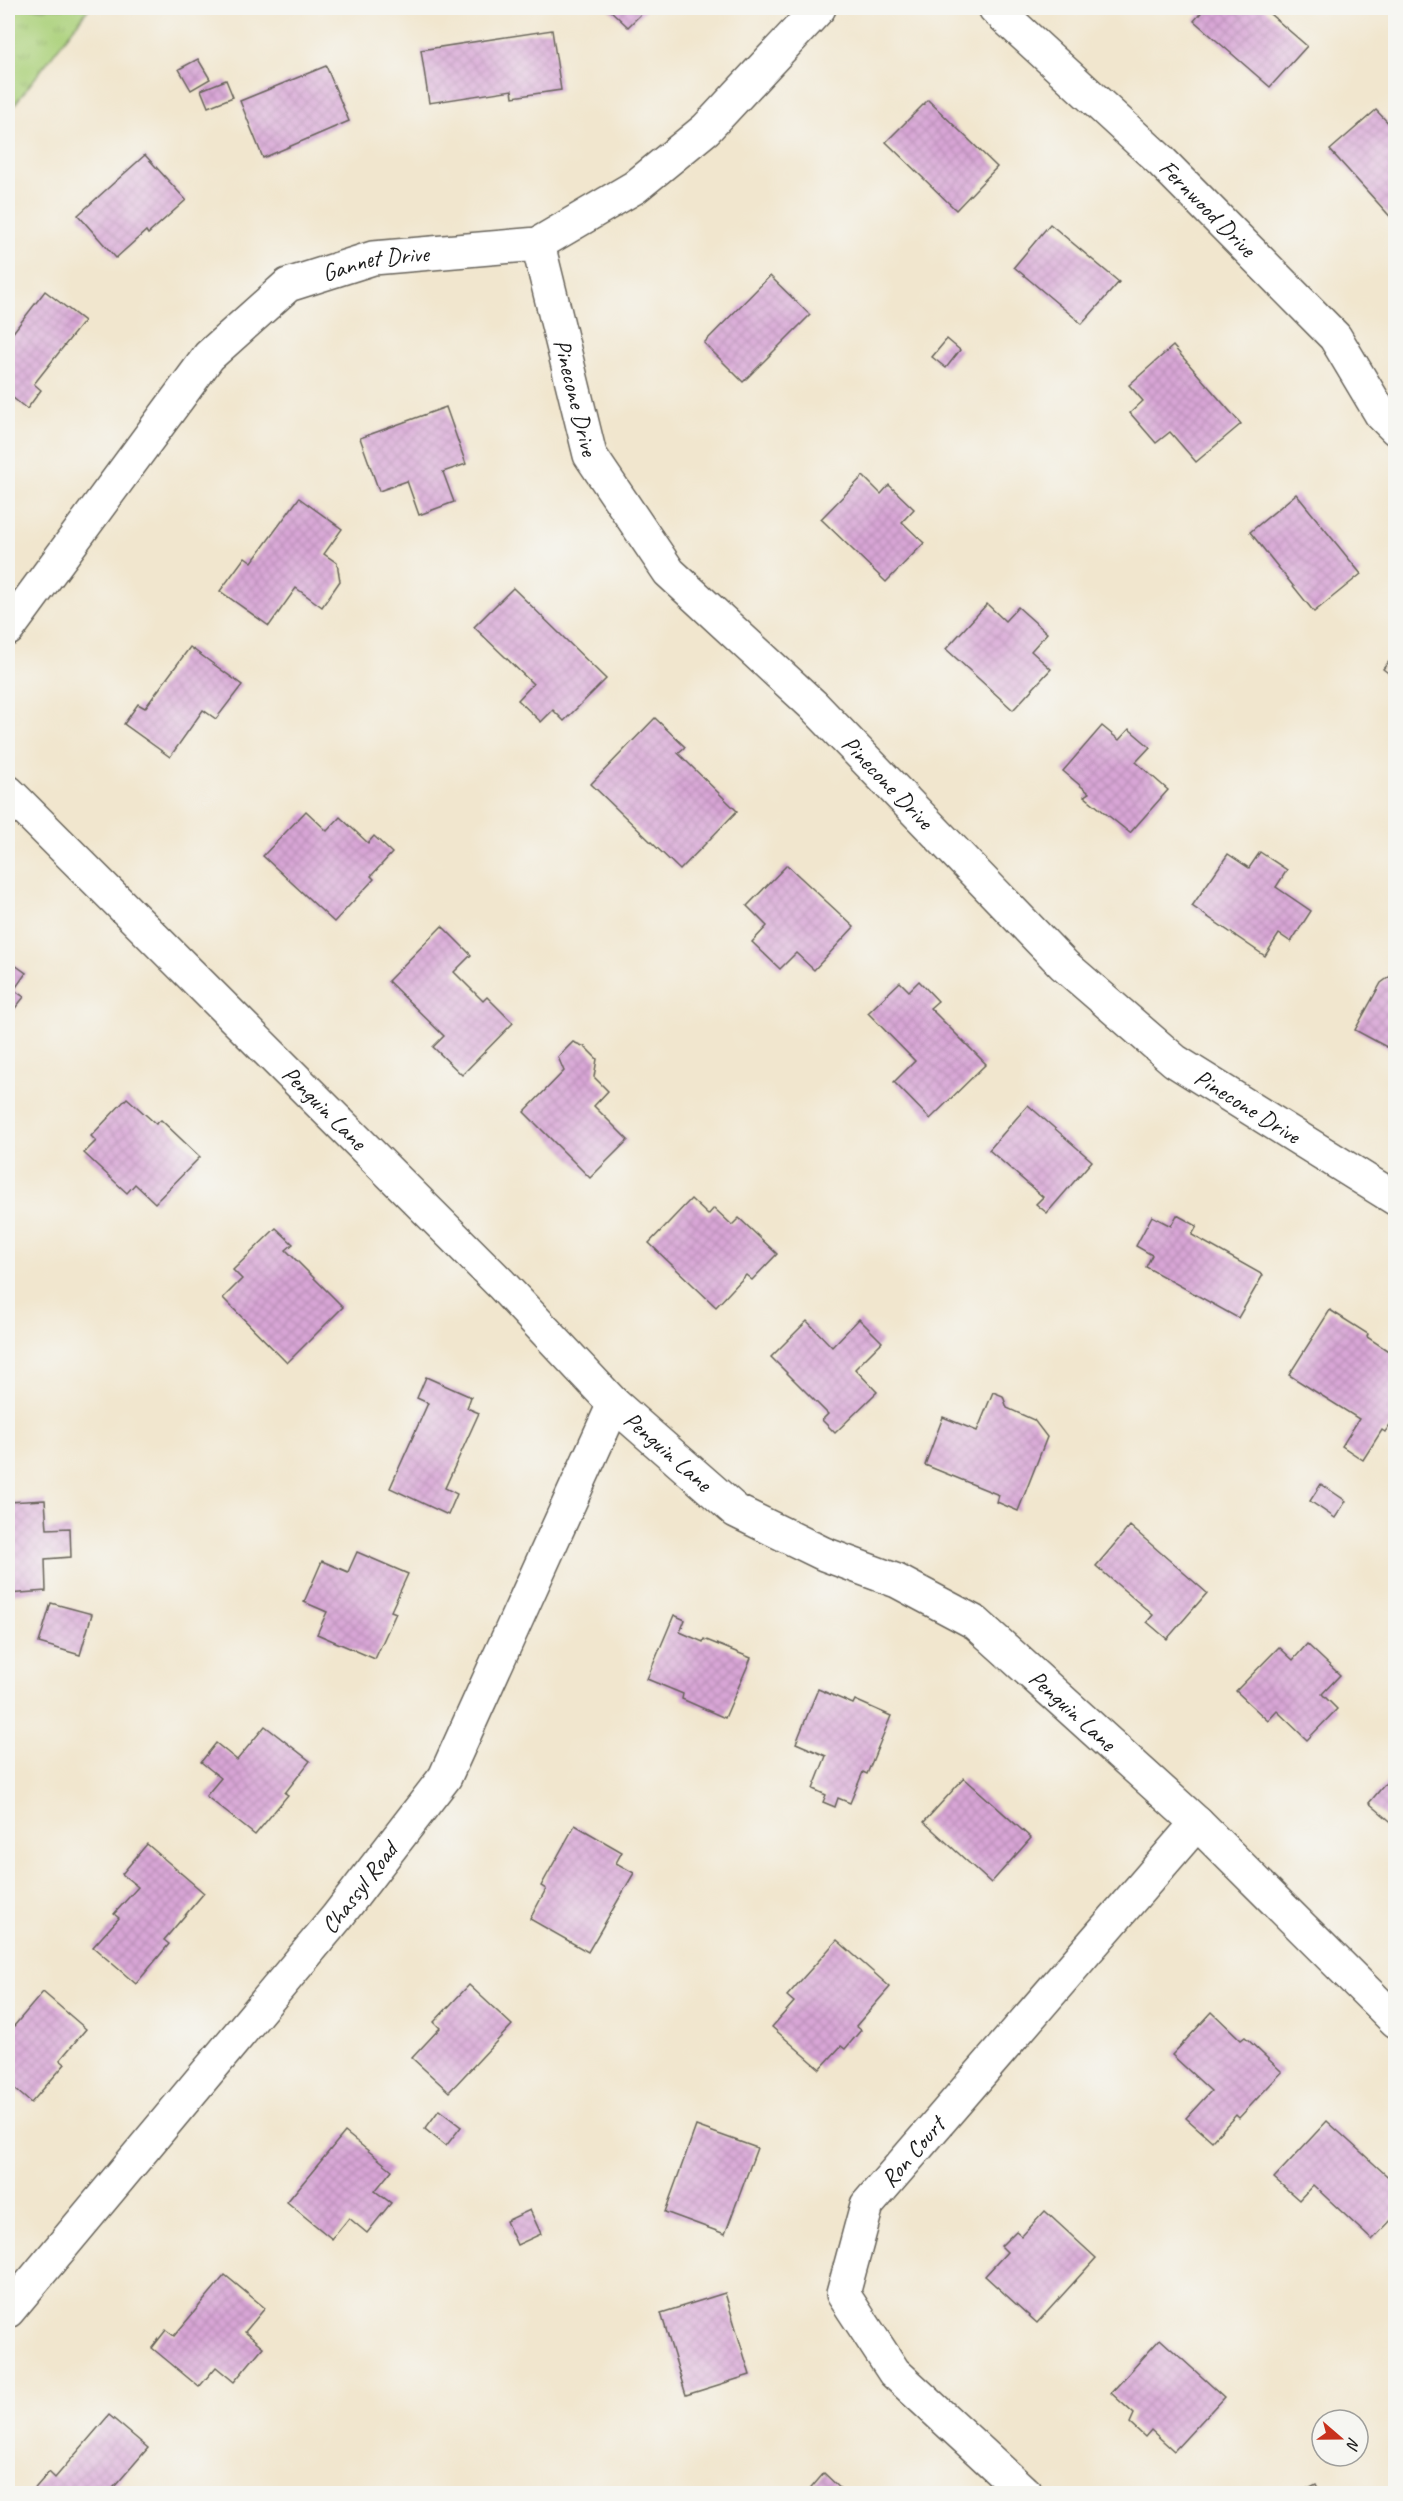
<svg xmlns="http://www.w3.org/2000/svg" width="1403" height="2501" viewBox="0 0 1403 2501" font-family="Caveat,sans-serif">
<style>
.grass{fill:url(#grass-tufts);stroke:#64764c;stroke-width:1.5}
.building{fill:url(#building-cross-hatch)}
.lines{fill:none;stroke-linecap:round;stroke-linejoin:round}
.minor-casing{stroke:#67635a;stroke-width:36}
.minor{stroke:#fff;stroke-width:33}
.labels{text-anchor:middle;dominant-baseline:central;stroke-width:5;stroke-linejoin:round;paint-order:stroke}
.street-label{font-size:24px;fill:#1c1c1c;stroke:#f6f6f2}
</style>
<defs>
<pattern id="grass-tufts" width="24" height="20" patternUnits="userSpaceOnUse" patternTransform="scale(1.5)"><rect width="24" height="20" fill="#acd17b"/><path d="M3 7l-1-3M5 7V3M7 7l1-3M15 17l-1-3M17 17v-4M19 17l1-3" fill="none" stroke="#93b36a"/></pattern>
<pattern id="building-cross-hatch" width="8" height="8" patternUnits="userSpaceOnUse" patternTransform="scale(1.5)"><rect width="8" height="8" fill="#d8a6d6"/><path d="M0 0l8 8M0 8l8-8" fill="none" stroke="#b98eb7"/></pattern>
</defs>
<rect width="100%" height="100%" fill="#f6f6f2"/>
<filter id="ink" filterUnits="userSpaceOnUse"><feTurbulence type="fractalNoise" baseFrequency=".0167" numOctaves="2"/><feDisplacementMap in="SourceGraphic" scale="12" xChannelSelector="R" yChannelSelector="G"/><feConvolveMatrix kernelMatrix="1 2 1 2 8 2 1 2 1" color-interpolation-filters="sRGB"/></filter>
<filter id="wash" filterUnits="userSpaceOnUse"><feTurbulence type="fractalNoise" baseFrequency=".008" numOctaves="4" result="noise"/><feDisplacementMap in="SourceGraphic" scale="24" xChannelSelector="R" yChannelSelector="G"/><feGaussianBlur stdDeviation="1.35" result="paint"/><feColorMatrix in="noise" values="0 0 0 0 0 0 0 0 0 0 0 0 0 0 0 0 0 1.4 0 .05"/><feComposite in="paint" operator="in"/></filter>
<g filter="url(#wash)">
<rect width="100%" height="100%" fill="#f1e6ce"/>
<path class="grass" d="M8,8h81l-81,105z"/>
<g id="blocks">
<g class="building">
<path d="M608,8h39l-19,19z"/>
<path d="M1205,8h58l44,38 -37,41 -76,-66z"/>
<path d="M552,30l9,60 -48,7 -1,-7 -83,13 -8,-53z"/>
<path d="M198,59l12,20 -19,11 -12,-21z"/>
<path d="M326,66l23,55 -86,37 -23,-57z"/>
<path d="M226,80l7,17 -25,10 -7,-17z"/>
<path d="M928,100l69,67 -41,43 -70,-68z"/>
<path d="M1376,110l20,21v92l-66,-73z"/>
<path d="M145,155l41,45 -38,34 -2,-3 -30,27 -38,-43z"/>
<path d="M1050,224l69,58 -37,42 -68,-57z"/>
<path d="M770,276l40,39 -67,67 -39,-39z"/>
<path d="M45,291l39,30 -50,63 7,6 -14,19 -19,-15v-55z"/>
<path d="M947,339l13,11 -14,18 -14,-11z"/>
<path d="M1173,346l68,78 -45,38 -26,-30 -14,11 -26,-30 13,-12 -14,-16z"/>
<path d="M446,407l20,57 -23,8 11,30 -35,13 -12,-34 -28,10 -19,-53z"/>
<path d="M863,476l18,18 8,-9 25,24 -12,13 22,21 -38,39 -65,-63z"/>
<path d="M1296,494l65,80 -47,38 -64,-80z"/>
<path d="M299,498l43,31 -18,25 13,9 3,18 -18,26 -26,-19 -27,38 -49,-35 25,-34 7,5z"/>
<path d="M513,588l93,91 -42,42 -11,-11 -12,12 -23,-22 15,-16 -59,-57z"/>
<path d="M987,604l18,17 13,-14 29,26 -16,18 20,18 -38,41 -67,-61z"/>
<path d="M190,647l52,38 -26,34 -13,-9 -33,47 -46,-33 14,-20 7,4z"/>
<path d="M1396,653v26l-13,-10z"/>
<path d="M655,718l30,29 -7,6 59,58 -57,59 -89,-86z"/>
<path d="M1102,726l17,14 10,-11 21,18 -14,15 32,28 -38,43 -46,-37 5,-3 -26,-22z"/>
<path d="M306,811l21,20 13,-14 28,26 6,-7 18,17 -21,23 3,3 -40,43 -71,-66z"/>
<path d="M1260,852l27,18 -11,17 35,24 -20,31 -12,-8 -14,22 -73,-50 36,-52 21,14z"/>
<path d="M787,865l67,62 -40,43 -18,-17 -16,16 -28,-27 15,-16 -20,-20z"/>
<path d="M442,926l29,29 -17,17 29,29 4,-4 26,26 -51,52 -29,-28 11,-11 -56,-55z"/>
<path d="M8,960l18,13 -12,17 10,7 -15,19z"/>
<path d="M1396,972v80l-41,-22 26,-47z"/>
<path d="M919,981l19,20 -8,7 56,56 -56,55 -36,-37 21,-21 -47,-48 32,-31 9,9z"/>
<path d="M573,1042l12,5 12,12 -3,18 14,14 -14,15 34,34 -38,38 -66,-66 40,-41 -6,-14z"/>
<path d="M127,1098l29,26 5,-4 39,37 -45,46 -20,-19 -8,9 -43,-40 12,-12 -5,-5z"/>
<path d="M1028,1105l64,56 -45,52 -11,-9 7,-7 -54,-47z"/>
<path d="M691,1199l17,16 6,-7 18,17 7,-7 38,36 -25,26 -6,-5 -30,32 -67,-64z"/>
<path d="M1177,1215l20,11 -5,9 71,40 -25,43 -92,-51 6,-12 -16,-9 16,-30 19,10z"/>
<path d="M276,1228l17,16 -7,6 57,57 -56,56 -64,-65 19,-19 -9,-9z"/>
<path d="M1330,1310l38,24 -1,3 29,19v60l-11,16 -3,-2 -19,30 -21,-14 17,-27 -70,-44z"/>
<path d="M859,1319l23,23 -27,27 22,23 -42,41 -13,-13 6,-6 -57,-57 36,-36 25,26z"/>
<path d="M426,1377l45,20 -4,11 12,5 -34,75 12,6 -9,21 -58,-27 38,-85 -11,-5z"/>
<path d="M993,1392l10,4 4,12 27,12 13,17 -29,74 -21,-9 2,-7 -74,-30 18,-48 34,14z"/>
<path d="M1321,1484l25,17 -11,17 -25,-17z"/>
<path d="M45,1500l2,29 23,-1 1,29 -26,2 1,32 -38,3v-92z"/>
<path d="M1130,1526l77,67 -40,46 -20,-17 6,-7 -57,-49z"/>
<path d="M357,1552l51,22 -17,37 5,2 -21,46 -58,-25 10,-22 -23,-10 18,-41 26,11z"/>
<path d="M51,1603l41,11 -12,41 -41,-12z"/>
<path d="M674,1615l11,5 -5,12 23,10 1,-3 47,19 -26,60 -43,-19 1,-5 -36,-15z"/>
<path d="M1307,1644l33,31 -18,19 15,15 -30,31 -30,-29 -9,10 -32,-30 43,-44 14,13z"/>
<path d="M818,1689l35,15 2,-4 36,16 -24,58 -4,-2 -13,31 -12,-5 -3,9 -12,-5 3,-7 -13,-6 13,-33 -30,-13z"/>
<path d="M265,1726l45,35 -25,32 3,2 -33,40 -49,-39 15,-18 -20,-16 15,-19 21,17z"/>
<path d="M1396,1771v55l-27,-23z"/>
<path d="M964,1778l67,60 -40,45 -67,-61z"/>
<path d="M575,1825l47,27 -6,11 18,10 -46,79 -58,-33 16,-30 -5,-3z"/>
<path d="M147,1844l57,49 -40,47 5,4 -33,40 -43,-37 26,-29 -5,-4 24,-27 -16,-13z"/>
<path d="M837,1940l53,47 -34,39 5,4 -16,19 -4,-3 -21,23 -48,-42 22,-25 -7,-6z"/>
<path d="M469,1985l43,40 -63,67 -37,-34 28,-30 -6,-6z"/>
<path d="M43,1992l43,37 -26,31 5,4 -34,39 -23,-20v-57l2,-3 4,3z"/>
<path d="M1212,2012l29,28 4,-3 37,35 -43,46 -3,-3 -24,26 -26,-23 25,-27 -39,-36z"/>
<path d="M439,2110l22,17 -15,19 -21,-17z"/>
<path d="M1327,2121l69,63v31l-24,25 -59,-55 -14,15 -25,-22z"/>
<path d="M696,2126l61,22 -32,86 -60,-22z"/>
<path d="M345,2132l47,38 -17,21 16,12 -24,30 -18,-15 -17,21 -45,-37z"/>
<path d="M530,2210l11,24 -24,11 -11,-24z"/>
<path d="M1045,2211l51,47 -59,65 -52,-47 22,-24 -6,-6 15,-15 6,5z"/>
<path d="M225,2275l40,33 -20,24 18,15 -29,35 -18,-15 -17,20 -47,-39 14,-18 8,6z"/>
<path d="M725,2293l25,82 -64,20 -25,-82z"/>
<path d="M1160,2339l64,58 -50,54 -23,-21 -6,7 -15,-14 4,-9 -23,-21z"/>
<path d="M109,2415l39,33 -40,46h-78l19,-22 6,6z"/>
<path d="M824,2473l22,21h-40z"/>
<path d="M1316,2484l5,10h-24z"/>
</g>
</g>
</g>
<g filter="url(#ink)">
<use href="#blocks" fill-opacity="0" stroke="#67635a" stroke-width="1.5"/>
<g class="lines">
<g class="minor-casing">
<g id="minor">
<path id="s1" d="M995,8l165,152 175,177 46,77 15,15"/>
<path id="s2" d="M538,244l52,211 79,117 144,133 251,260 111,96 221,138"/>
<path id="s3" d="M8,629l201,-273 79,-71 85,-27 165,-14 97,-57 71,-58 113,-121"/>
<path id="s4" d="M8,792l493,492 113,120 122,107 88,43 73,27 79,42 221,200 199,198"/>
<path id="s5" d="M8,2311l329,-394 108,-140 169,-373"/>
<path id="s6" d="M1026,2494l-132,-122 -51,-78 24,-89 330,-382"/>
</g>
</g>
<use href="#minor" class="minor"/>
</g>
</g>
<g class="labels">
<g class="street-label">
<text stroke="none"><textPath href="#s1" startOffset="292">Fernwood Drive</textPath></text>
<text stroke="none"><textPath href="#s3" startOffset="536">Gannet Drive</textPath></text>
<text stroke="none"><textPath href="#s2" startOffset="158">Pinecone Drive</textPath></text>
<text stroke="none"><textPath href="#s2" startOffset="662">Pinecone Drive</textPath></text>
<text stroke="none"><textPath href="#s2" startOffset="1148">Pinecone Drive</textPath></text>
<text stroke="none"><textPath href="#s4" startOffset="447">Penguin Lane</textPath></text>
<text stroke="none"><textPath href="#s4" startOffset="933">Penguin Lane</textPath></text>
<text stroke="none"><textPath href="#s4" startOffset="1419">Penguin Lane</textPath></text>
<text stroke="none"><textPath href="#s5" startOffset="550">Chassyl Road</textPath></text>
<text stroke="none"><textPath href="#s6" startOffset="435">Ron Court</textPath></text>
</g>
</g>
<rect width="1403" height="2501" fill="none" stroke="#f6f6f2" stroke-width="30"/>
<g transform="translate(1340 2438) rotate(110)"><circle r="28" fill="#f6f6f2" stroke="#9f9f9c" stroke-width="1.5"/>
<path d="M0-4.5L10 22L0 15L-10 22Z" fill="#c8321e"/>
<text y="-9" font-size="16" font-weight="bold" text-anchor="middle" fill="#1c1c1c">N</text>
</g>
</svg>
